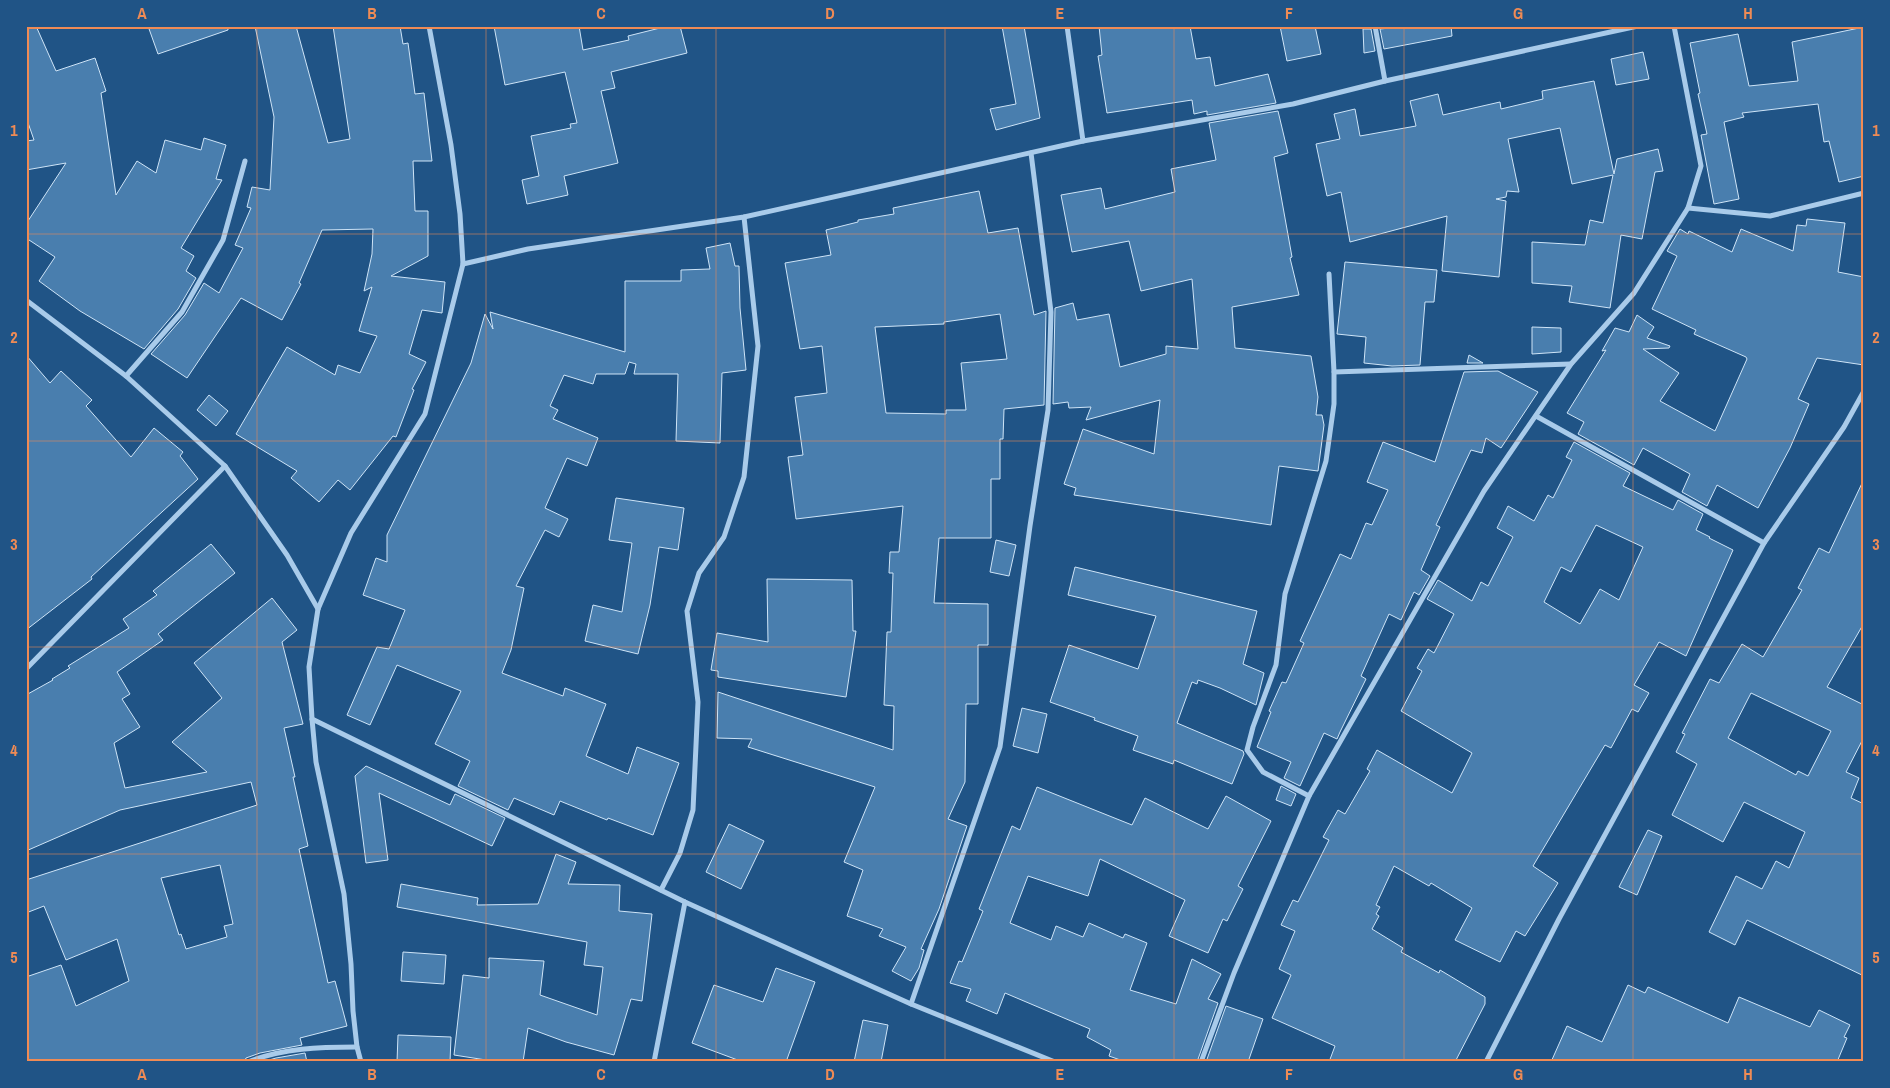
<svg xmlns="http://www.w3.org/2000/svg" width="1890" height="1088" viewBox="0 0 1890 1088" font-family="'Archivo Narrow',sans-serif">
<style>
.building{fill:#497eae;stroke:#cee4f7;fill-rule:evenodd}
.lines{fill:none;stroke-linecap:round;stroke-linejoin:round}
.street{stroke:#a9cbea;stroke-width:5}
.grid{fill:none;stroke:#ef8b55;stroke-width:1;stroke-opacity:0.55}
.neatline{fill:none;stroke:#ef8b55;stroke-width:2}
.grid-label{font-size:16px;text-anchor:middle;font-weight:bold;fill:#ef8b55}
</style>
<rect width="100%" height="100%" fill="#205486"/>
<g class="building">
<path d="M26,26h10l20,45 39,-13 11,33 -5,2 15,102 21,-34 19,12 9,-33 36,10 3,-12 22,7 -10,34 6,1 -41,68 13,8 -8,15 10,7 -18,31 -34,40 -64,-38 -41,-30 16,-24 -29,-19v-14l40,-61 -40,7v-29l8,-1 -8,-23z"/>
<path d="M148,26h80v4l-70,24z"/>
<path d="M255,26h41l32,117 22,-4 -17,-113h67l3,18 5,-1 7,51 9,-1 8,68h-19l2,50h13v45l-37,20 54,6 -3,31 -20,-3 -13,44 17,8 -14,27 2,1 -18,47 -3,-1 -43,54 -12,-10 -19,22 -28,-24 6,-7 -61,-37 51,-87 48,28 3,-10 22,8 17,-37 -18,-5 13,-44 -8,4 8,-37 1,-25 -51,1 -23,53 2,1 -19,36 -41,-22 -54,80 -36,-24 34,-39 19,-32 15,10 24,-45 -8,-3 16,-37 -4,-1 5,-20 18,3 4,-73z"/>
<path d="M494,26h85l4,24 46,-10 -1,-4 40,-10h12l7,27 -76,19 4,16 -14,3 17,72 -54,13 4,19 -41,9 -5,-24 17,-4 -8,-40 40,-8 -1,-4 7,-1 -12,-51 -60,13z"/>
<path d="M1002,26h22l16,92 -44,12 -6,-21 26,-5z"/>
<path d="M1099,26h91l6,33 14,-2 5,29 53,-12 8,29 -69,12v-4l-13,3 -2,-14 -85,13 -9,-57 4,-1z"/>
<path d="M1280,26h35l6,28 -34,7z"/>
<path d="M1390,26h61l1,10 -68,13 -4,-20 10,-1z"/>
<path d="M1864,27v149l-25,6 -10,-41 -5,1 -6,-38 -76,9 2,4 -20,5 15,77 -25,5 -13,-69 6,-1 -9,-40 2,-1 -10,-50 48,-9 11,52 49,-5 -6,-39z"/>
<path d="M1363,29h8l4,22 -11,2z"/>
<path d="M1643,52l6,27 -33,6 -5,-26z"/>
<path d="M1594,81l20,93 3,-15 41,-10 5,22 -8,1 -13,67 -21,-4 -11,73 -41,-6 3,-16 -40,-3v-41l53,3 5,-25 13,3 10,-48 -41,9 -12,-56 -52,11 11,53 -12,-1 -1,6 -10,2 10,2 -7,76 -57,-6 5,-55 -97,26 -9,-50 -14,4 -11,-52 24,-5 -6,-25 21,-5 5,27 56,-10 -6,-25 28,-7 5,21 57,-13 1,7 42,-10 -1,-8z"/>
<path d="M1278,111l10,42 -14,4 18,100 -2,1 9,37 -67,12 3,41 76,8 7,41 -2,18h6l2,10 -6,46 -39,-5 -8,59 -197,-30 2,-7 -12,-4 19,-55 71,25 6,-54 -74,20 5,-13 -22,1 -1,-6 -15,2 2,-96 18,-5 4,17 32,-6 11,53 46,-13v-8l32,3 -6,-70 -51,12 -12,-50 -57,11 -11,-57 40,-7 4,21 70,-17 -4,-23 45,-9 -7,-37z"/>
<path d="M979,191l9,42 30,-5 16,87 12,-4 -2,94 -40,4 -1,30h-3v40h-9v59h-52l-5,65 54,1v41h-10v59h-12l-1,78 -17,37 19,7 -28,83 -18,40 3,1 -5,18 -8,13 -19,-10 14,-24 -27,-11 4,-7 -36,-13 16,-46 -19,-8 31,-75 -127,-40 4,-8 -35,-1 1,-46 175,58 1,-44 -10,-1 3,-73h4l2,-59h-4l1,-21h9l4,-46 -107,13 -8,-62 15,-2 -8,-58 32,-4 -5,-47 -22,3 -15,-86 46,-8 -5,-25 32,-8v-2l36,-6 -1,-6zM1000,314l7,45 -46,4 5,47h-20v4l-60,-1 -11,-86 69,-3v-2z"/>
<path d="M1807,219l38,4 -7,49 26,5v88l-47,-7 -19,41 11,5 -19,44 -32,60 -41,-23 -10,21 -25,-14 8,-18 -47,-26 -9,17 -56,-31 6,-12 -17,-9 39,-63 -4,1 13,-23 14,4 8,-17 17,12 -7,11 23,8 -1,2 -26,1 36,24 -19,28 55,30 32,-72 -1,-2 -52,-23 2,-4 -44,-21 25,-53 -10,-5 13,-22 8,5 1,-3 43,21 9,-23 52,22 4,-26 9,1z"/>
<path d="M730,243l5,23h4l1,42 6,62 -24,3 -2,70 -44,-2 2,-67h-44l2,-10 -7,-2 -4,12h-29l-3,10 -29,-9 -14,31 8,4 -5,9 45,19 -11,28 -20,-8 -22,50 23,11 -9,18 -14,-7 -29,56 8,2 -13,62 -9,23 61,23 2,-8 41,16 -20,52 42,18 9,-27 42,16 -26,72 -45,-17 -1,2 -47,-19 -6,14 -40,-17 -6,12 -50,-24 12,-25 -35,-17 26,-53 -64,-26 -27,60 -23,-10 30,-68 12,2 16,-39 -42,-15 13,-37 11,4v-27l84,-172 14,-49 8,15 -3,-17 135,40v-71h56v-11l29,-1 -4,-21z"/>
<path d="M1345,262l92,8 -3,32h-9l-5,63 -28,1 -28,-3 2,-26 -29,-3z"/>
<path d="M1532,327l29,1v24l-29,2z"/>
<path d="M26,355l24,28 11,-12 31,29 -6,6 45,51 23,-29 29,24 -3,4 18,23 -107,98 1,2 -66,51z"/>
<path d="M1469,355l14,8h-16z"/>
<path d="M1498,371l40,21 -37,56 -15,-10 -4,15 -11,-3 -35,75 4,2 -19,43 9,6 -11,19 -5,-3 -13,28 -12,-6 -28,62 5,3 -26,53 -3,7 -13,-6 -24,53 -16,-8 7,-16 -34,-15 14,-35 -2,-1 13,-29 4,1 18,-40 -4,-2 40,-87 11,5 15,-36 6,2 16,-35 -21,-8 16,-40 52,20 29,-90z"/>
<path d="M209,395l19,16 -12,15 -19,-16z"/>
<path d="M1574,442l56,31 -7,13 50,24 5,-10 25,14 -7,16 14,7 -1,1 24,12 -47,106 -27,-14 -25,43 15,8 -11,19 -6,-3 -21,39 -6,-3 -72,121 25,17 -33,53 -9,-5 -16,31 -45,-22 17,-32 -41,-25 -2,3 -35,-20 -18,39 4,2 -4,7 3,2 -7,13 31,19 -2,4 38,21 1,-3 45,27v7l-30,58h-126l6,-16 -63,-28 19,-43 -12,-6 16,-38 -14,-6 12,-25 5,2 31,-62 -6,-3 15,-27 7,4 25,-43 -3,-2 10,-19 75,43 20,-40 -71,-42 21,-40 -5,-3 11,-19 6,4 20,-39 -27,-15 11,-19 34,21 9,-19 7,4 25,-49 -16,-9 11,-22 26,15 14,-26 5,3 19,-38 -6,-3zM1596,525l47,22 -24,53 -19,-11 -20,35 -36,-22 17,-35 10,5z"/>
<path d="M1864,479v144l-37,64 37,18v32l-18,35 13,6 -8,20 13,6v172l-117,-56 -12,25 -26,-13 27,-56 26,13 14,-28 13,7 16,-36 -61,-30 -21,40 -51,-27 25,-51 -21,-12 9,-18 -3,-1 28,-54 9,4 23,-39 21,13 39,-67 -4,-2 21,-40 10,5zM1751,693l80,38 -23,45 -10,-5 -2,4 -68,-37z"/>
<path d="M616,498l68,10 -6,42 -19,-3 -9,58 -12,49 -53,-13 8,-36 29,7 10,-69 -23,-3z"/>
<path d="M996,540l20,5 -7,31 -19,-4z"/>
<path d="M211,544l24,29 -77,61 5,6 -46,32 13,22 -8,5 18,28 -26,16 11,45 82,-16 -35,-30 50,-44 -28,-35 78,-65 25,32 -15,12 21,82 -19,4 11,49h-2l15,69 -9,3 29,134 7,-2 12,45 -47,12 2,7 -42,8 -14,5 -2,4h-218v-85l35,-12 15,41 53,-25 -12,-42 -51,21 -22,-54 -18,7v-33l231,-75 -6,-23 -131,28 -94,41v-156l27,-15 -1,-1 18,-11 -2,-2 61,-38 -6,-9 34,-24 -4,-4zM220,865l13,59 -9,2 3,11 -41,12 -5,-15 -2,1 -18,-57z"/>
<path d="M1075,567l182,44 -14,53 21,9 -8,32 -36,-17 -22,-8 -1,4 -5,-2 -15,41 66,28 1,3 -12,30 -58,-24 -1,4 -40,-14 5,-14 -44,-16 1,-2 -45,-16 19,-57 69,24 18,-53 -88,-21z"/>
<path d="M767,579l85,1 1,51h3l-10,66 -128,-20v-6l-7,-1 6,-37 51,9z"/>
<path d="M1022,708l25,6 -9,39 -25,-7z"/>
<path d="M366,766l84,39 5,-11 50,24 -13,28 -113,-53 9,67 -22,3 -11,-87z"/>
<path d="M1281,786l15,8 -5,12 -15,-6z"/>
<path d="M1037,787l95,38 13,-27 63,31 18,-33 45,25 -33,65 5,3 -16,32 -4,-2 -15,34 -39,-17 16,-36 -85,-41 -12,37 -60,-20 -18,47 41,17 5,-14 27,11 6,-14 34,15 2,-4 22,9 -17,47 46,14 16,-45 29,15 -13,25 10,4 -21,59h-71l-17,-6 2,-6 -24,-13 3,-8 -85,-36 -8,21 -31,-13 5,-12 -21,-6 9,-22 3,1 21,-51 -4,-2 33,-83 8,4z"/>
<path d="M729,824l35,17 -23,48 -35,-17z"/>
<path d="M1648,830l14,6 -25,59 -18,-8z"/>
<path d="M556,854l20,8 -8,22 52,1 -1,26 33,3 -10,87 -11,-2 -17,56 -48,-13 -38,-14 -5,34h-24l-45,-7 9,-80 26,3v-20l55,3 -4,34 57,20 6,-48 -19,-2 3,-23 -190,-35 4,-23 77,14 -1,7 61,-1z"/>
<path d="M403,952l43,3 -2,29 -43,-3z"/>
<path d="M776,968l39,14 -29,80h-43l-51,-19 22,-58 49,17z"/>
<path d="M1628,985l17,8 3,-6 80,36 11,-26 71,30 9,-17 31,15 -6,12 3,1 -10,24h-286l16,-36 35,16z"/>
<path d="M1226,1006l37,13 -15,43h-42z"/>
<path d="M863,1020l25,5 -7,37h-27z"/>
<path d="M398,1035l53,2 -1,25h-53z"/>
<path d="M305,1053l2,9h-45l14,-4z"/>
</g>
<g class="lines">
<g class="street">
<path d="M1067,26l16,115"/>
<path d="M1375,26l10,55"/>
<path d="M1674,26l27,140 -13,42"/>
<path d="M463,264l65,-15 216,-32 339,-76 210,-37 92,-23 253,-55"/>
<path d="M26,300l100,76 99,90 62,89 31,54"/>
<path d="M1334,372l237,-8"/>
<path d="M126,376l56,-64 41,-72 22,-79"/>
<path d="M1536,416l228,127"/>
<path d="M26,669l199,-203"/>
<path d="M312,719l373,183 226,102 144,58"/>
<path d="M1309,796l-46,-24 -16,-22 6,-23 23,-62 9,-71 41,-133 8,-57v-32l-5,-98"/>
<path d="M661,890l19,-37 13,-43 5,-108 -11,-91 12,-38 25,-36 20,-60 14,-131 -14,-129"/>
<path d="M911,1004l89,-257 30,-221 18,-116 3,-98 -20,-159"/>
<path d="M248,1062c35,-14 72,-15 109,-15"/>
<path d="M361,1062l-4,-15 -4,-36 -2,-47 -7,-70 -28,-132 -4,-43 -3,-52 9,-58 33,-76 74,-119 38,-150 -3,-50 -9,-69 -22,-119"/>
<path d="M654,1062l31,-160"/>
<path d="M1201,1062l33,-89 75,-177 175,-305 87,-127 63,-71 54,-85 82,8 94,-23"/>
<path d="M1486,1062l73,-143 205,-376 80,-116 20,-36"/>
</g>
</g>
<path class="grid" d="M257,26v1036M486,26v1036M716,26v1036M945,26v1036M1174,26v1036M1404,26v1036M1633,26v1036M26,234h1838M26,441h1838M26,647h1838M26,854h1838"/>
<rect width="1890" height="1088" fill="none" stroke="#205486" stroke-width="55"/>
<rect x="28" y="28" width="1834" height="1032" class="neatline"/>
<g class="grid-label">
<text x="142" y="19">A</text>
<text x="372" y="19">B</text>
<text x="601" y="19">C</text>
<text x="830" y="19">D</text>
<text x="1060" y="19">E</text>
<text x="1289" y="19">F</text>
<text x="1518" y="19">G</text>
<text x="1748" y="19">H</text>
<text x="14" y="136">1</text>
<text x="1876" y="136">1</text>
<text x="14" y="343">2</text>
<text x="1876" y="343">2</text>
<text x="14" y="550">3</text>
<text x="1876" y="550">3</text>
<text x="14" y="756">4</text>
<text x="1876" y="756">4</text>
<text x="14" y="963">5</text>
<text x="1876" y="963">5</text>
<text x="142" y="1080">A</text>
<text x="372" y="1080">B</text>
<text x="601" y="1080">C</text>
<text x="830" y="1080">D</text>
<text x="1060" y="1080">E</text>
<text x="1289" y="1080">F</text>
<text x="1518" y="1080">G</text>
<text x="1748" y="1080">H</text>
</g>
</svg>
